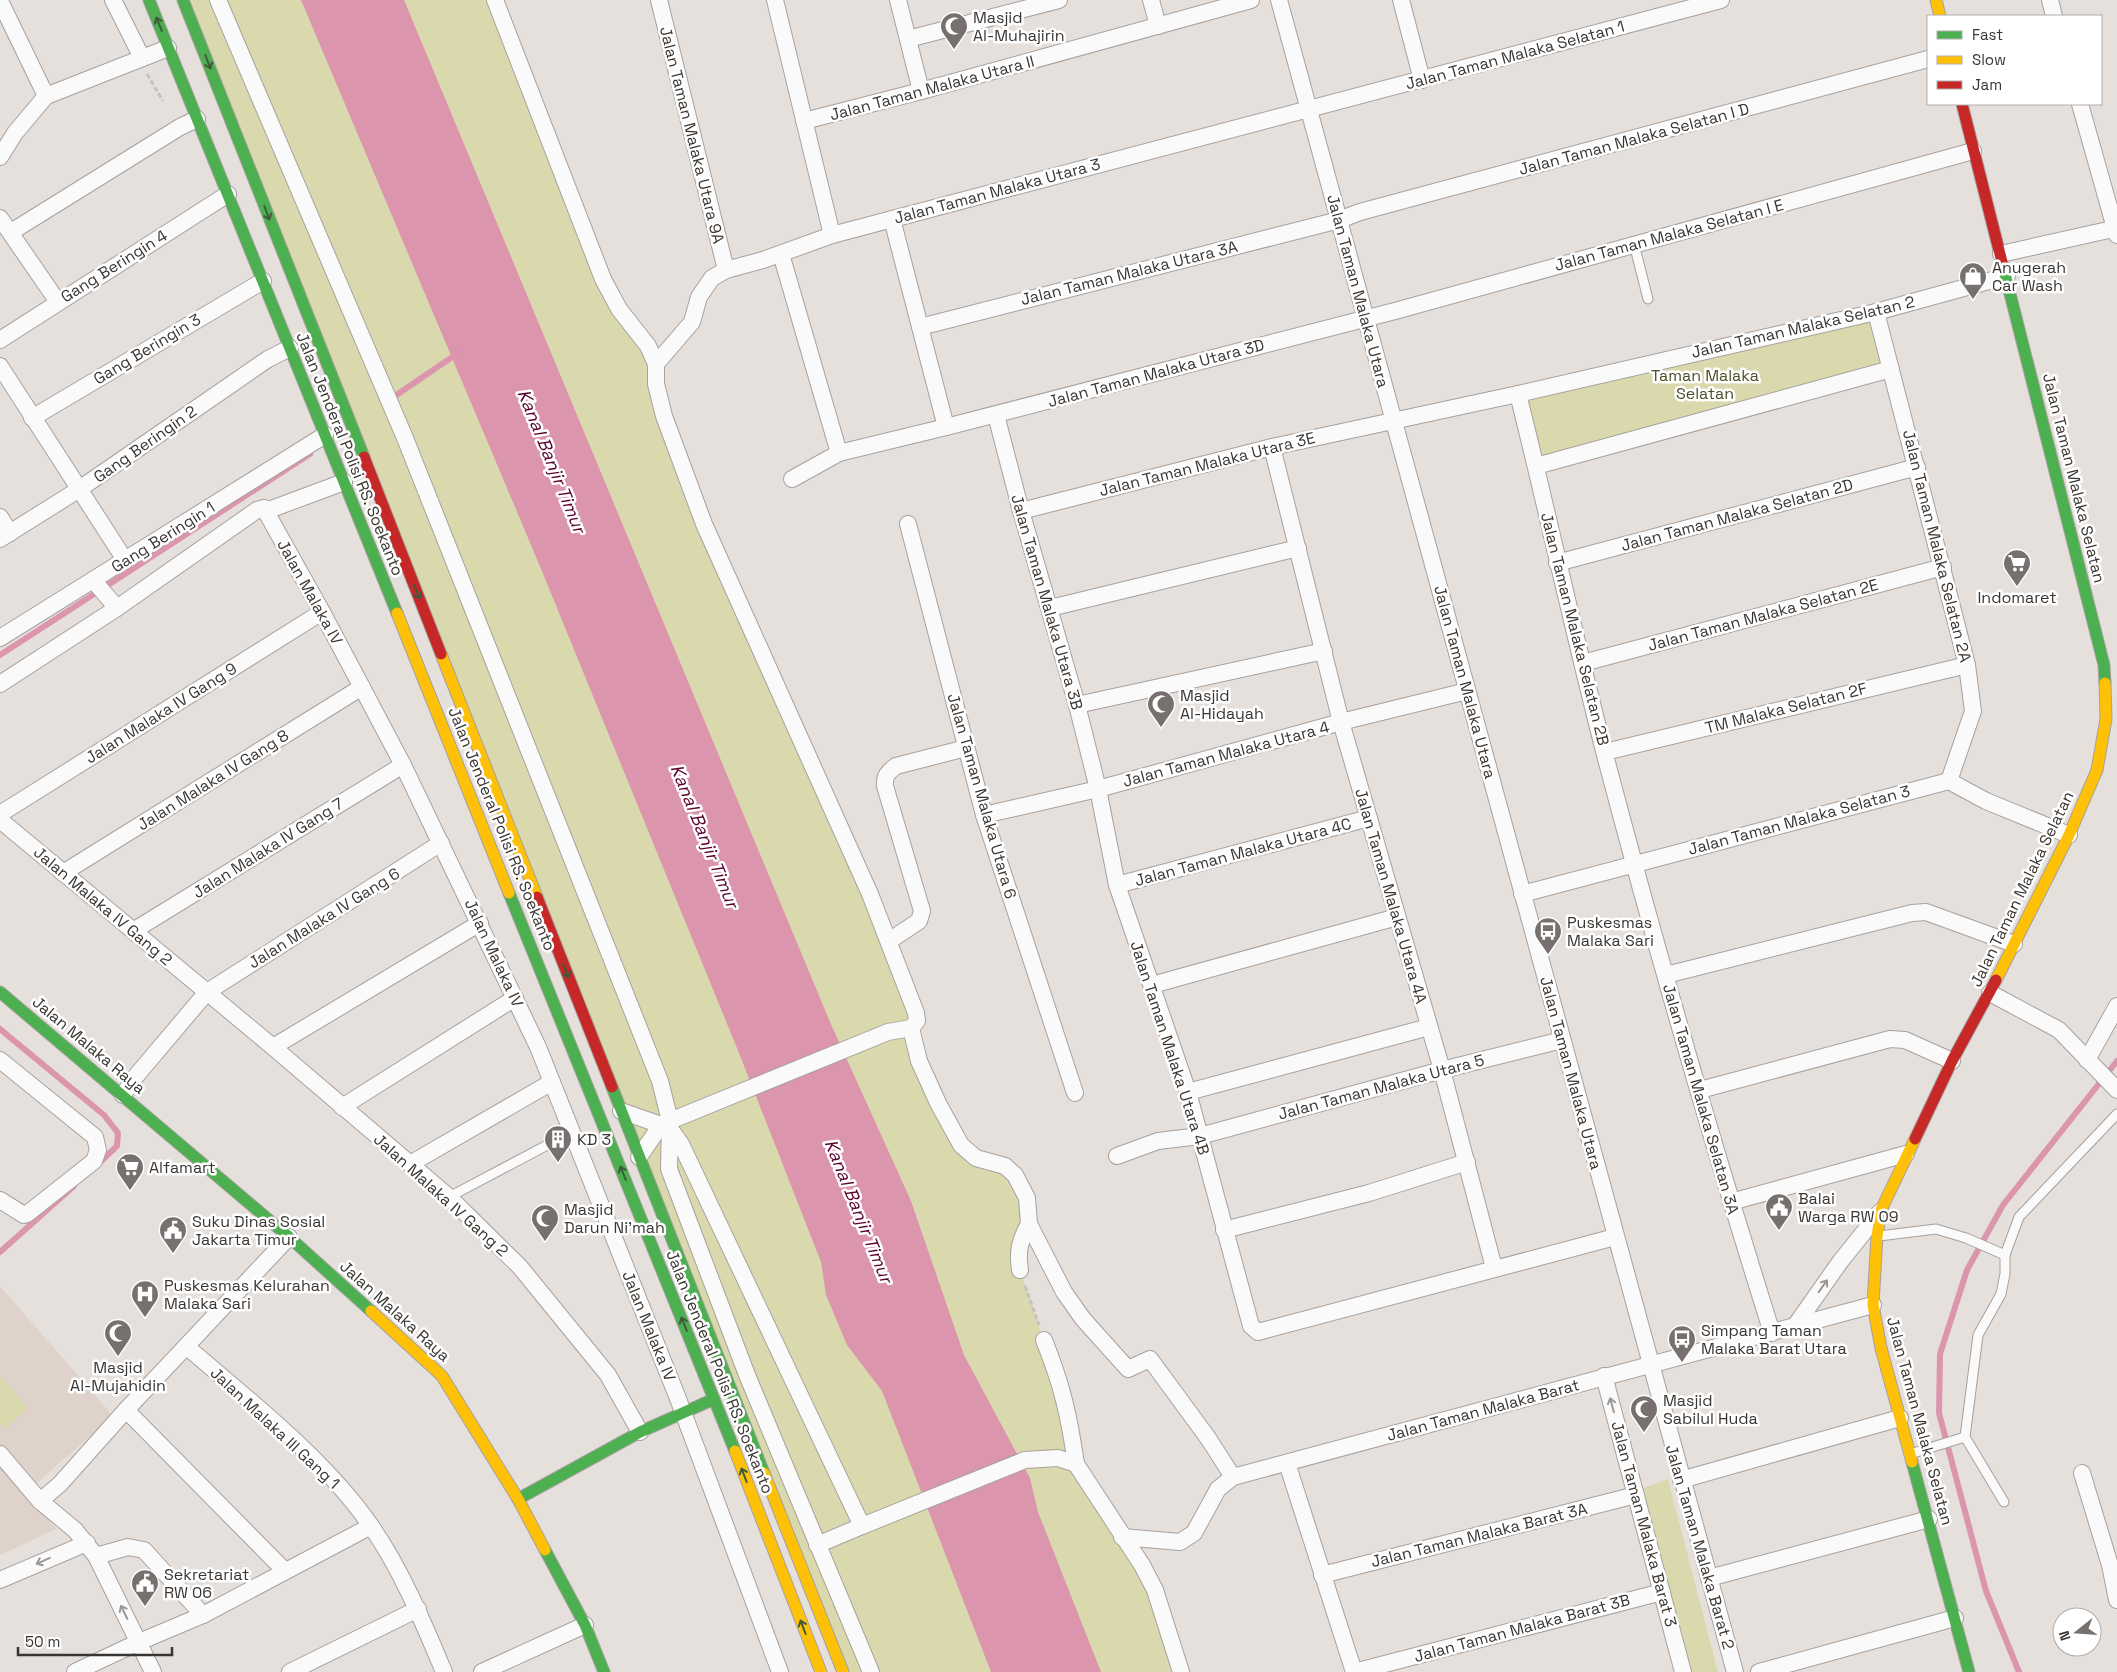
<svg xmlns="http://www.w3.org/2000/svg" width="2117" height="1672" viewBox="0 0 2117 1672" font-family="'Space Grotesk',sans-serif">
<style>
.built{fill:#ded2cb}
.green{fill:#dad9ae}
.water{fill:#db96ad}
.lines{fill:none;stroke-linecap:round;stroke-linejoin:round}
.stream{stroke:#db96ad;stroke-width:6}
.lane-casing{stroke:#a6a19e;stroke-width:11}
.street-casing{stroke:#a6a19e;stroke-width:18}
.fast-casing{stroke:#a6a19e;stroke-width:13}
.slow-casing{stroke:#a6a19e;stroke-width:13}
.jam-casing{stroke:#a6a19e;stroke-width:13}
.path{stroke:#c4c2c2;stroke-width:3;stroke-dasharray:5 2.5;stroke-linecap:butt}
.lane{stroke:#fbfafa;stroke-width:9}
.street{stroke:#fbfafa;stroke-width:16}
.fast{stroke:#4caf50;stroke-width:11}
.slow{stroke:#ffc107;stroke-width:11}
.jam{stroke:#c62828;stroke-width:11}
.oneway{stroke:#3f5a3b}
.oneway2{stroke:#9a9896}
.labels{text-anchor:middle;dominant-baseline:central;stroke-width:5;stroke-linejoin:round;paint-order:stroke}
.poi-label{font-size:16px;fill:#393532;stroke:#fff;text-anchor:start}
.street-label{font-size:16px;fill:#393532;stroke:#fff}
.park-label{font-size:16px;fill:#4d4e24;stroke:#fff}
.water-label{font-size:18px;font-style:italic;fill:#5b0230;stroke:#fff}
</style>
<rect width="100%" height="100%" fill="#e6e0dc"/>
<g class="built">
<path d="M0,1286l113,130 -81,71 -32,-36z"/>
<path d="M0,1464l56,65 -56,26z"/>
</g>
<g class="green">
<path d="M183,0h312l89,231 64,115 10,78 258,589 -5,15 50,117 44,21 22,32 -7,72 24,70 32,124 66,101 39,107h-338z"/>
<path d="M1870,313l14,57 -344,86 -14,-56z"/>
<path d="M0,1376l28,32 -23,21 -5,-5z"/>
<path d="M1668,1479l50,193h-33l-45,-183z"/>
</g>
<path class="water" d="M301,0h103l426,1022 81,179 53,154 66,123 8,34 63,160h-110l-109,-281 -35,-46 -21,-50 -5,-33 -82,-209 -200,-489z"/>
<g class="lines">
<g class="stream">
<path d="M395,396l63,-43"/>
<path d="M0,655l310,-201"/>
<path d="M0,1029l104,86 14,18 -1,13 -19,18"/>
<path d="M0,1252l74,-66"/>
<path d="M2019,1672l-33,-81 -47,-178 1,-59 27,-84 36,-65 114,-144"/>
</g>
<g class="lane-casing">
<g id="lane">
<path d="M1634,244l14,55"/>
<path d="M449,1197l123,-65"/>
<path d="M1879,1236l57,-7 30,9 39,17"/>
<path d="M1910,1454l55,-17"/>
<path d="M2004,1502l-39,-65 13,-102 23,-41 4,-20v-19l14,-38 98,-103"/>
</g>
</g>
<g class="street-casing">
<g id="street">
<path d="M113,0l29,58"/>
<path d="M218,0l187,438 255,643 10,40 -1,48 78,206 124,297"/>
<path d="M495,0l108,279 16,30 29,37 8,18v20l8,32 40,108 166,370 46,119 1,8 -6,7 -23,4 -223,91 -4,2 -40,-14"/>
<path d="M659,0l67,270"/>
<path d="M775,0l57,235"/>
<path d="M898,0l23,91"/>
<path d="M1151,0l7,26"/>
<path d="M1279,0l456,1672"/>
<path d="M1401,0l21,80"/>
<path d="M2050,0l4,16"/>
<path d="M0,1l46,95"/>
<path d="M908,39l151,-39"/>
<path d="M2080,104l37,131"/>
<path d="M804,121l117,-30 330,-91"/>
<path d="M0,157l15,-24 31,-37 122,-48"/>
<path d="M0,218l58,84"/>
<path d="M11,232l169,-105 17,-8"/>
<path d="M781,254l58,199 107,-26 -54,-208"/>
<path d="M2001,254l116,-26"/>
<path d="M1876,312l91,353 6,46 -24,70"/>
<path d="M920,327l419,-107 21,-8 568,-153"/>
<path d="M0,340l228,-146"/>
<path d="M656,364l36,-42 7,-25 13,-19 14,-8 37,-10 69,-25 889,-235"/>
<path d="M0,366l125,194"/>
<path d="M1518,394c30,120 56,241 87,361 51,194 107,387 167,578"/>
<path d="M996,415l25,96 56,194 21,84 19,96 71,207 63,234 7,6 357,-95"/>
<path d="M32,418l231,-137"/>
<path d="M946,427l449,-116 578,-160"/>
<path d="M1272,447l69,275 101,348 52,198"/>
<path d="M1536,466l355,-97"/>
<path d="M792,479l47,-26"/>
<path d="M266,511l78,-29"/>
<path d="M1021,511l251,-64 246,-53 358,-82 131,-36"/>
<path d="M0,517l10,16"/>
<path d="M908,524l76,291 91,278"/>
<path d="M0,539l78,-49 190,-131 22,-11"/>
<path d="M1557,563l360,-96"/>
<path d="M93,580l24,28"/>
<path d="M1050,608l248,-60"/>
<path d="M0,638l325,-203"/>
<path d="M1583,663l360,-96"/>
<path d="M0,684l117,-76 140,-98 7,-2 58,104 81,153 135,282 139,349 103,276"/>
<path d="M1077,705l247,-54"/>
<path d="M1605,752l362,-87"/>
<path d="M0,814l322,-202"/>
<path d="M984,815l114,-26 243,-67 126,-31"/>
<path d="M0,820l273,227 176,150 71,70 88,108 32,57"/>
<path d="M63,873l299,-186"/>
<path d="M1117,885l252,-67"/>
<path d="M1522,894l427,-113 37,20 83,34"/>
<path d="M133,931l270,-166"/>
<path d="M889,941l30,-20 3,-10 -37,-125c-1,-10 3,-14 11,-20l70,-18"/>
<path d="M1666,975l246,-62 14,-1 88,32"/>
<path d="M1152,985l245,-68"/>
<path d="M1990,993l69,37 58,60"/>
<path d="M911,1028l8,33 19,42 23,42 15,13 29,8 10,9 12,23 2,26 35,68 19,27 45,50 22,-10 58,79 25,39"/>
<path d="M273,1047l207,-124"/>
<path d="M0,1060l95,77 3,13 -4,11 -67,53 -3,1 -24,-15"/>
<path d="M2087,1060l30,-54"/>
<path d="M1700,1090l190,-51 15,1 47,21"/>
<path d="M1188,1092l241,-65"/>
<path d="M123,1095l13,-19 71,-84 234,-149"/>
<path d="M342,1107l173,-109"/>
<path d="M668,1126l13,18 181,382 163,-66 33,-2 18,6 66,101 13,25 26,82"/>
<path d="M1117,1156l41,-15 42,-5 242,-66 120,-30"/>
<path d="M639,1157l22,-32"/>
<path d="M410,1164l142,-82"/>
<path d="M1731,1202l175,-48"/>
<path d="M1224,1230l145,-37 98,-31"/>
<path d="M1020,1270c-3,-19 0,-30 9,-46"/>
<path d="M1795,1326l45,-64 40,-50"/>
<path d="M1044,1340c18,45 25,75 32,124"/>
<path d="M186,1346c61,53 139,113 185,180 31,45 52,96 73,146"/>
<path d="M1604,1376l79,296"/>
<path d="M126,1410l159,161"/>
<path d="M0,1454l40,47 35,29 21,26 57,116"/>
<path d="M1287,1463l67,209"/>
<path d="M2082,1473l28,92 7,35"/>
<path d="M1681,1480l219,-62"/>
<path d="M40,1501l20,-17 66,-74 163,-173"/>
<path d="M1122,1537l58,5 14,-9 24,-44 15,-12 640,-172"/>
<path d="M817,1545l45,-19"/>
<path d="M96,1556l32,-9 16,3 59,65"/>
<path d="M1322,1575l314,-80"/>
<path d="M1709,1578l220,-59"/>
<path d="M0,1580l87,-37"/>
<path d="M75,1672l64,-30 64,-27 168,-89"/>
<path d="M290,1672l128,-63"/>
<path d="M482,1672l103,-47"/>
<path d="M1354,1672l308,-80"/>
<path d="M1759,1672l196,-54"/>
</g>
</g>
<g class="fast-casing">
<g id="fast">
<path d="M149,0l248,613"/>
<path d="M183,0l181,457"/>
<path d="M2002,262l102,403 1,18"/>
<path d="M509,893l226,558"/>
<path d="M0,992l289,245 82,74"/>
<path d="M612,1087l152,386"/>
<path d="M1912,1462l57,210"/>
<path d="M518,1499l122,-67 74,-33"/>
<path d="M545,1550l40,75 19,47"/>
</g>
</g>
<g class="slow-casing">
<g id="slow">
<path d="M1936,0l4,16"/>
<path d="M397,613l112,280"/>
<path d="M441,654l96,243"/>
<path d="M1996,980l73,-145 28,-65 9,-51 -1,-36"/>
<path d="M371,1311l71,65 76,123 27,51"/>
<path d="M735,1451l86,221"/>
<path d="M1912,1462l-31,-114 -8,-43 4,-69 4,-26 34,-71"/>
<path d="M764,1473l79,199"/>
</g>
</g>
<g class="jam-casing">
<g id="jam">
<path d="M1962,104l40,158"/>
<path d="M364,457l77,197"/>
<path d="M537,897l75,190"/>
<path d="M1915,1139l37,-78 44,-81"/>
</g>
</g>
<g class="path">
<path d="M147,74l16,27"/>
<path d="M1025,1286l14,39"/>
</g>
<use href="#lane" class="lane"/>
<use href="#street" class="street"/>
<use href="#fast" class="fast"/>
<use href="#slow" class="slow"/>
<use href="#jam" class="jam"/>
</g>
<defs><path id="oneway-shaft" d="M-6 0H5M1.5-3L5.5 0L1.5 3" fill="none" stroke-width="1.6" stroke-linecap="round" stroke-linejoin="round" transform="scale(1.25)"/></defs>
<g class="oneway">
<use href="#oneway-shaft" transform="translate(159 24) rotate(-112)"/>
<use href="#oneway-shaft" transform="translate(208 62) rotate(69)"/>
<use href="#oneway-shaft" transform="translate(267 213) rotate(69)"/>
<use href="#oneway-shaft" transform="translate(417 592) rotate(68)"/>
<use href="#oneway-shaft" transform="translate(566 971) rotate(68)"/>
<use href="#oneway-shaft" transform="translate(623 1173) rotate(-112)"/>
<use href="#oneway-shaft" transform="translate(684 1324) rotate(-112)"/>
<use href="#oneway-shaft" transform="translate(744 1475) rotate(-111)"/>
<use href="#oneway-shaft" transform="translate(803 1627) rotate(-111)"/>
</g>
<g class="oneway2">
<use href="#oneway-shaft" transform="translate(1823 1286) rotate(-55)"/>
<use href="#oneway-shaft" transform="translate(1612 1405) rotate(-105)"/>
<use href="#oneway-shaft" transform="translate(43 1561) rotate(156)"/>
<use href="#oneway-shaft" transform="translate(124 1612) rotate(-116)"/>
</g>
<defs>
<g id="mosque-pin" transform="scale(1.4375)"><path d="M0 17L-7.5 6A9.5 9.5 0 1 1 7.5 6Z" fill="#76716e" stroke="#fff"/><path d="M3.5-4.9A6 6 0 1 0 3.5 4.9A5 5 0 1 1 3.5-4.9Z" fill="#fff"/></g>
<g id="shop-pin" transform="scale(1.4375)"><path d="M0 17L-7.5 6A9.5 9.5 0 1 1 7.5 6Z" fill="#76716e" stroke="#fff"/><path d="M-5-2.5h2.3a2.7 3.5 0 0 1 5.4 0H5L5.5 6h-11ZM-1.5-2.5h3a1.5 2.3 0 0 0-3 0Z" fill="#fff"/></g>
<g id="supermarket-pin" transform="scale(1.4375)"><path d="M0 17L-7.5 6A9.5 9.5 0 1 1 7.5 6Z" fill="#76716e" stroke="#fff"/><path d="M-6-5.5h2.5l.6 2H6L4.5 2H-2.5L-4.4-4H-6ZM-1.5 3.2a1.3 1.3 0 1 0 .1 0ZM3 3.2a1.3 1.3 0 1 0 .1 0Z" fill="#fff"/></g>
<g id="bus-pin" transform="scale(1.4375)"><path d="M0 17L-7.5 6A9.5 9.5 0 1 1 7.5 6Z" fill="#76716e" stroke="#fff"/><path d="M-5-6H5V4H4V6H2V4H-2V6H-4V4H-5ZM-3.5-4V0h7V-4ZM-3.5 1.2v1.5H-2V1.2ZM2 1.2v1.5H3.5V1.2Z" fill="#fff"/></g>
<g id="building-pin" transform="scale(1.4375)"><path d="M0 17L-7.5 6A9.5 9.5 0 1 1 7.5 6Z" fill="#76716e" stroke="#fff"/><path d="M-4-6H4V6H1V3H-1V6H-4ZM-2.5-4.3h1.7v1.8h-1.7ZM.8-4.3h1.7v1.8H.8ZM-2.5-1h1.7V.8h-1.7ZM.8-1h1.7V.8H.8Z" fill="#fff"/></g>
<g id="civic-pin" transform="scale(1.4375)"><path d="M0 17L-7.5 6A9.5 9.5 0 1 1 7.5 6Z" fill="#76716e" stroke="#fff"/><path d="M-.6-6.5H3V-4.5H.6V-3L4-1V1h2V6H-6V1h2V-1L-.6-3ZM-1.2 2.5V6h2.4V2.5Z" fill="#fff"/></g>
<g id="hospital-pin" transform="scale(1.4375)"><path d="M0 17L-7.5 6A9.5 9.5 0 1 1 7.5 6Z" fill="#76716e" stroke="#fff"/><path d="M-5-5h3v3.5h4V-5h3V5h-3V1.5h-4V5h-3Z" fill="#fff"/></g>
</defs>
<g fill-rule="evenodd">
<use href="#mosque-pin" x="954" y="26"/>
<use href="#shop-pin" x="1973" y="276"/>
<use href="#supermarket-pin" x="2017" y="563"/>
<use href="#mosque-pin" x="1161" y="704"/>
<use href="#bus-pin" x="1548" y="931"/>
<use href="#building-pin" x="558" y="1139"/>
<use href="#supermarket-pin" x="130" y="1167"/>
<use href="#civic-pin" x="1779" y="1207"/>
<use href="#mosque-pin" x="545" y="1218"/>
<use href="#civic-pin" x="173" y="1230"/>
<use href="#hospital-pin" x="145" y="1294"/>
<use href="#mosque-pin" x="118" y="1333"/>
<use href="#bus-pin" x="1682" y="1339"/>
<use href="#mosque-pin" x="1644" y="1409"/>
<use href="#civic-pin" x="145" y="1583"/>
</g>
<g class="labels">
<g class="poi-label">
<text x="973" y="17">Masjid<tspan x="973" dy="18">Al-Muhajirin</tspan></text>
<text x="1992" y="267">Anugerah<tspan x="1992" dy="18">Car Wash</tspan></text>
<text x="2017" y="597" text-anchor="middle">Indomaret</text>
<text x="1180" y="695">Masjid<tspan x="1180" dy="18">Al-Hidayah</tspan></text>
<text x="1567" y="922">Puskesmas<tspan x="1567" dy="18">Malaka Sari</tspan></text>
<text x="577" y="1139">KD 3</text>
<text x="149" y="1167">Alfamart</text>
<text x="1798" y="1198">Balai<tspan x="1798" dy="18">Warga RW 09</tspan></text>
<text x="564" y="1209">Masjid<tspan x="564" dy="18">Darun Ni'mah</tspan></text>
<text x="192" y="1221">Suku Dinas Sosial<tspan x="192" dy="18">Jakarta Timur</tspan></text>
<text x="164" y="1285">Puskesmas Kelurahan<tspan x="164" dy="18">Malaka Sari</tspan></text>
<text x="1701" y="1330">Simpang Taman<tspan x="1701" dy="18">Malaka Barat Utara</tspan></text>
<text x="118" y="1367" text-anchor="middle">Masjid<tspan x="118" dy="18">Al-Mujahidin</tspan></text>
<text x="1663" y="1400">Masjid<tspan x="1663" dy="18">Sabilul Huda</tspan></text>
<text x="164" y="1574">Sekretariat<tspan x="164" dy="18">RW 06</tspan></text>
</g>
<g class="street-label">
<text transform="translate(1515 55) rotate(-15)">Jalan Taman Malaka Selatan 1</text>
<text transform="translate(932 88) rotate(-15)">Jalan Taman Malaka Utara II</text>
<text transform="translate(692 135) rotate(76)">Jalan Taman Malaka Utara 9A</text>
<text transform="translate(1634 139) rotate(-15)">Jalan Taman Malaka Selatan I D</text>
<text transform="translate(997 191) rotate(-15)">Jalan Taman Malaka Utara 3</text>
<text transform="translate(1669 235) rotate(-15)">Jalan Taman Malaka Selatan I E</text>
<text transform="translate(114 266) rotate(-32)">Gang Beringin 4</text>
<text transform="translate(1129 273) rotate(-14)">Jalan Taman Malaka Utara 3A</text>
<text transform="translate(1358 291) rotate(75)">Jalan Taman Malaka Utara</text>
<text transform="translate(1803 327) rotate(-13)">Jalan Taman Malaka Selatan 2</text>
<text transform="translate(147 349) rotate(-31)">Gang Beringin 3</text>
<text transform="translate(1156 373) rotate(-15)">Jalan Taman Malaka Utara 3D</text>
<text transform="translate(145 444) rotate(-35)">Gang Beringin 2</text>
<text transform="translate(350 454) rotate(68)">Jalan Jenderal Polisi RS. Soekanto</text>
<text transform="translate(1207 464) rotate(-14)">Jalan Taman Malaka Utara 3E</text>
<text transform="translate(2074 478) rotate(76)">Jalan Taman Malaka Selatan</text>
<text transform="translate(1737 515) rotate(-15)">Jalan Taman Malaka Selatan 2D</text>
<text transform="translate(163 537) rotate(-32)">Gang Beringin 1</text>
<text transform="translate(1937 546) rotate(76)">Jalan Taman Malaka Selatan 2A</text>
<text transform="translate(310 592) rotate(61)">Jalan Malaka IV</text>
<text transform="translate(1047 602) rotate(74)">Jalan Taman Malaka Utara 3B</text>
<text transform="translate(1763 615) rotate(-15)">Jalan Taman Malaka Selatan 2E</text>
<text transform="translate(1575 629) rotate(76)">Jalan Taman Malaka Selatan 2B</text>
<text transform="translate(1465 682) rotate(75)">Jalan Taman Malaka Utara</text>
<text transform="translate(1786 708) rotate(-14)">TM Malaka Selatan 2F</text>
<text transform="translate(161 713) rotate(-32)">Jalan Malaka IV Gang 9</text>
<text transform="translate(1226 754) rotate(-15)">Jalan Taman Malaka Utara 4</text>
<text transform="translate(213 780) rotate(-32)">Jalan Malaka IV Gang 8</text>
<text transform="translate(982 796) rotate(74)">Jalan Taman Malaka Utara 6</text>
<text transform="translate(1799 820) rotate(-15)">Jalan Taman Malaka Selatan 3</text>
<text transform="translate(502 829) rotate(68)">Jalan Jenderal Polisi RS. Soekanto</text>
<text transform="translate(268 848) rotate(-32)">Jalan Malaka IV Gang 7</text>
<text transform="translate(1243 852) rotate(-15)">Jalan Taman Malaka Utara 4C</text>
<text transform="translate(2022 889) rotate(-64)">Jalan Taman Malaka Selatan</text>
<text transform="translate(1391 896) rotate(74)">Jalan Taman Malaka Utara 4A</text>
<text transform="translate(103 906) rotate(40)">Jalan Malaka IV Gang 2</text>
<text transform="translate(324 918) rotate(-32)">Jalan Malaka IV Gang 6</text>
<text transform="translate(494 953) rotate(65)">Jalan Malaka IV</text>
<text transform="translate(89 1045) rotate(40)">Jalan Malaka Raya</text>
<text transform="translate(1170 1048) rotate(72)">Jalan Taman Malaka Utara 4B</text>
<text transform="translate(1571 1073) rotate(75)">Jalan Taman Malaka Utara</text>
<text transform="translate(1381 1087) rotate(-15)">Jalan Taman Malaka Utara 5</text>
<text transform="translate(1701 1099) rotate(74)">Jalan Taman Malaka Selatan 3A</text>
<text transform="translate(441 1195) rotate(42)">Jalan Malaka IV Gang 2</text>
<text transform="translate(395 1311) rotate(42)">Jalan Malaka Raya</text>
<text transform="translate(649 1326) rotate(68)">Jalan Malaka IV</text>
<text transform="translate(720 1372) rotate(68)">Jalan Jenderal Polisi RS. Soekanto</text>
<text transform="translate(1483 1410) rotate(-15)">Jalan Taman Malaka Barat</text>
<text transform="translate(1920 1421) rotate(75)">Jalan Taman Malaka Selatan</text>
<text transform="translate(275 1428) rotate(43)">Jalan Malaka III Gang 1</text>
<text transform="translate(1644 1524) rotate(75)">Jalan Taman Malaka Barat 3</text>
<text transform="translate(1479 1535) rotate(-14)">Jalan Taman Malaka Barat 3A</text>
<text transform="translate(1700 1547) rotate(74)">Jalan Taman Malaka Barat 2</text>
<text transform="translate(1522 1628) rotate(-15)">Jalan Taman Malaka Barat 3B</text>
</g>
<g class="park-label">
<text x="1705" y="375">Taman Malaka<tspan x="1705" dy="18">Selatan</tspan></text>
</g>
<g class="water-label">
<text transform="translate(552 461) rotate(68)">Kanal Banjir Timur</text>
<text transform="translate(705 836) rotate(68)">Kanal Banjir Timur</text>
<text transform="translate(859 1211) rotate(68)">Kanal Banjir Timur</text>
</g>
</g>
<rect x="1927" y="15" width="175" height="90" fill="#ffffff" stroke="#b0aead"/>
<rect x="1937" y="31" width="25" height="8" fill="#4caf50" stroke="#b0aead"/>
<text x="1972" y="40" font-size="15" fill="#393532">Fast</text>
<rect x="1937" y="56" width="25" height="8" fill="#ffc107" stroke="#b0aead"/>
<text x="1972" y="65" font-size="15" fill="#393532">Slow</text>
<rect x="1937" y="81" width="25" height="8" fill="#c62828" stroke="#b0aead"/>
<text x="1972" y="90" font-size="15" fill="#393532">Jam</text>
<g transform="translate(2077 1632) rotate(253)"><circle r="24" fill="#ffffff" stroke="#b0aead"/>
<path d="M0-4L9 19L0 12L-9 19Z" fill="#76716e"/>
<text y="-8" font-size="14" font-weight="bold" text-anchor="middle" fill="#393532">N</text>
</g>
<path d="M18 1647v8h154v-8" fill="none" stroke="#393532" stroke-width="2.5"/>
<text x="25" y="1647" font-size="15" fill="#393532" stroke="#ffffff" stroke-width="4" paint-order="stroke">50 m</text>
</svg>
